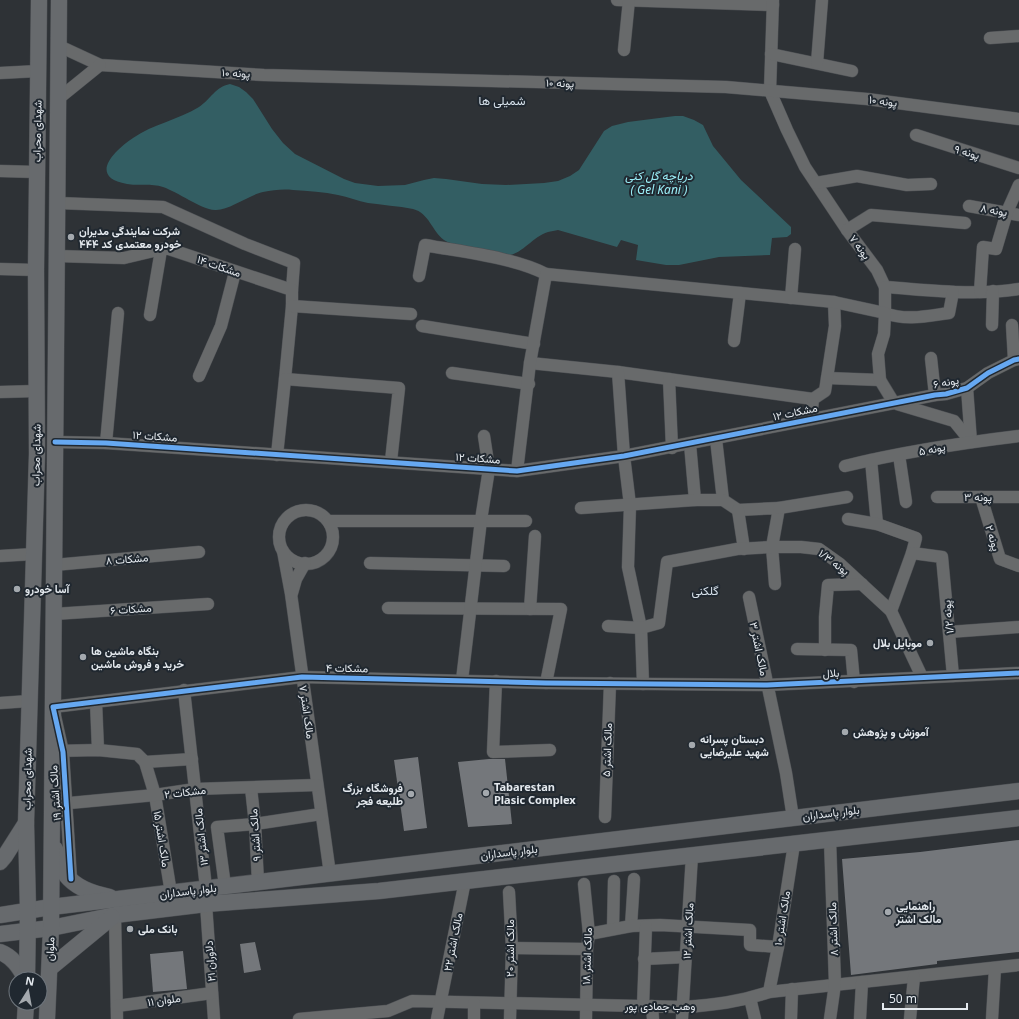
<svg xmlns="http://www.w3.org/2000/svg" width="1019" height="1019" font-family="'Noto Sans',Vazirmatn,sans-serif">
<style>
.water{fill:#335e63}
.building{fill:#74777b}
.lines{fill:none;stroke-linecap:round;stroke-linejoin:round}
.minor-casing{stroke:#4c4f53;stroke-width:13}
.major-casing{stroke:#4c4f53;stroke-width:17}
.minor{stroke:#686a6b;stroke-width:12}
.major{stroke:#676a6d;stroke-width:16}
.cycleway-casing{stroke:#202830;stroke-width:8}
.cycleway{stroke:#66a8f1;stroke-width:5}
.poi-dot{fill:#a4a9ae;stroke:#202830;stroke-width:1.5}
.labels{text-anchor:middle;stroke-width:4;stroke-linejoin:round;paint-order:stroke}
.street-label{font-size:11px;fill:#e4e9ee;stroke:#202830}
.poi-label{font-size:11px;font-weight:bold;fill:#e4e9ee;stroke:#202830;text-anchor:start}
.neighbourhood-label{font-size:12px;fill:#d6e1eb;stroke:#202830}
.water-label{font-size:12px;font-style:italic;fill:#9beff8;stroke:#202830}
</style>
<rect width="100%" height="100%" fill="#2e3236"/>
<path class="water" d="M230 84 239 87 246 92 253 99 272 129 283 143 295 154 344 179 355 183 378 186 405 185 424 180 434 178 446 179 482 184 506 185 544 183 558 181 570 176 579 170 604 131 612 126 628 122 675 116H683L694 120 703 125 713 146 741 180 791 227V234L787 237 772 238 770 255 719 257 679 265H666L636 260 638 245 621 240 617 247 558 230C555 231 551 231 548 232 532 237 523 254 506 256 493 253 453 247 444 240 432 231 429 213 413 209 398 206 382 205 368 203 358 201 348 197 338 195 324 192 308 191 293 190 283 189 273 190 263 192 249 195 228 211 215 210 200 209 178 192 163 187 151 183 139 186 127 184 87 177 115 150 133 138 153 124 178 120 199 107 211 99 215 87 230 84Z"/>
<g class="building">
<polygon points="418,757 427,828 404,831 394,760"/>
<polygon points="489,759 505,759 512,824 468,827 458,762"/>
<polygon points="1019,840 1019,952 937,961 937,964 851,975 842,859 920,852"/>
<polygon points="255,942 261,970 244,973 240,944"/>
<polygon points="183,951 187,989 153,992 150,954"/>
</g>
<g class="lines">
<g class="minor-casing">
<g id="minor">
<polyline points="617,0 773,5"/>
<path d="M773 0 770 91 787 130 805 167 847 230 877 270 885 287C930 290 975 296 1019 289"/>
<polyline points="990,38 1019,36"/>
<polyline points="59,46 100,65 264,75 726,87 867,99 1019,119"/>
<polyline points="624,50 629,0"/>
<polyline points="771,54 852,71"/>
<polyline points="817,63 822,0"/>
<polyline points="0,73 38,71"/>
<polyline points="58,99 100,65"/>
<polyline points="916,135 1019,168"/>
<polyline points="0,171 37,172"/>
<polyline points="816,183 857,176 907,185 931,184"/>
<polyline points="58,203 163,207 245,244 294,263 292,290"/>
<polyline points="969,206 1019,215"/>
<polyline points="847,230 871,215 965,223"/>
<polyline points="57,256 124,258 166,248 292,290 292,306 285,379"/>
<polyline points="0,269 36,270"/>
<path d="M419 276 425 245C462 252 513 257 546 274"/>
<path d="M885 287V313C906 321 927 316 949 313L953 292"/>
<polyline points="980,292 983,247 996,249 1007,212 1019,185"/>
<polyline points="791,298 795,249"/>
<polyline points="292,306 411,314"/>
<polyline points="150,315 161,250"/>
<polyline points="992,325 993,291"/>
<polyline points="1012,325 1014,360"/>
<polyline points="422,326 534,344"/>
<polyline points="734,341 740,293"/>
<polyline points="931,358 935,395"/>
<polyline points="530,363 618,372 813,399 811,419"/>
<polyline points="618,372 624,456 630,505 628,567 641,628 643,684"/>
<polyline points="452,373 529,384"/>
<polyline points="199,376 221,326 235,272"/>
<polyline points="827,378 880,380"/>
<polyline points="669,379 672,448"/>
<polyline points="967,388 971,442"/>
<polyline points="0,392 37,391"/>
<polyline points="813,399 825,391 835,326 834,302"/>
<polyline points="897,404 954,421 971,442"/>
<polyline points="716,439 723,500"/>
<polyline points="55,442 106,443 517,471 624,456 935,395 946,394 967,388 988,373 1014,360 1019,359"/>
<polyline points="106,443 118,313"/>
<polyline points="690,444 695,500"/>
<polyline points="277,455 285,379 399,388 391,461"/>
<polyline points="899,455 906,502"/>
<polyline points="871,460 877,524"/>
<path d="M845 466C902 452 961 443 1019 436"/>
<polyline points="517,471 530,363 546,274 834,302 885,313 884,334 878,354 880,380 894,403"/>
<polyline points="937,497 1019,497"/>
<polyline points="981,497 1000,559 1019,566"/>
<polyline points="581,508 695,500 723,500 738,510 779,508 772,547 775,584"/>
<polyline points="779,508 847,497"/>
<polyline points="738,510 744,549"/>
<circle cx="306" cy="537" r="27"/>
<polyline points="848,519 877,524 916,538 912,553"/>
<polyline points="328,521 526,521"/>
<polyline points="283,551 291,594 330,874"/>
<polyline points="0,556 34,554"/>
<polyline points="370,563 504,566"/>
<polyline points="54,565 199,552"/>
<polyline points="292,593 296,579 305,563"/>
<polyline points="749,597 786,773 793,818"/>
<polyline points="388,608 561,609 546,683"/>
<polyline points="530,609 535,536"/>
<polyline points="891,611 912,553 942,557 953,676"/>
<polyline points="54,614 208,604"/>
<polyline points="608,626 641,628 659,623 667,562 737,549 772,547 801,547 819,549 840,564 891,611 922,677"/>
<polyline points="949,632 1019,627"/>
<polyline points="797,649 851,650 854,682"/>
<polyline points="825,650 825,617 828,585 862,584"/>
<polyline points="462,680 481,520 489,469 484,436"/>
<polyline points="496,681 493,752 550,750"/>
<polyline points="184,690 206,888"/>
<polyline points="96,702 98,750"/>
<polyline points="0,703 29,701"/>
<polyline points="55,751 98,750 137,754 145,762 192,759"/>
<polyline points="145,762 155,795 171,893"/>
<polyline points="251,788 255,824 258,882"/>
<polyline points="59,804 155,795 195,789 317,785"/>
<polyline points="605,817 610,683"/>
<polyline points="71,879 63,752 53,707 302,677 546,683 767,685 1019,673"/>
<polyline points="584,884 589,934 587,949 586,1019"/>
<polyline points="225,886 217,827 255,824 321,814"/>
<polyline points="509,892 512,948 510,1019"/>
<polyline points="206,904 214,1019"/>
<polyline points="115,915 117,1019"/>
<polyline points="631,926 634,879"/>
<polyline points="613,929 614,881"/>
<polyline points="589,934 631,926 660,925 750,930 750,945 778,947"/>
<polyline points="512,948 587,949"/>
<polyline points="644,959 686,957"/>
<polyline points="769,992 778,947 794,844"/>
<polyline points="750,998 755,1019"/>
<polyline points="117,1006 212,993"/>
<polyline points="643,1006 646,926"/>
<polyline points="652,1006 653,1019"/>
<path d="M299 1019 388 1011 412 1001 684 1007C714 1005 739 1002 769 992L1019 965"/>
<polyline points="437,1019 465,881"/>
<polyline points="474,1019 474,1003"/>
<polyline points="682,1019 692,855"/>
<polyline points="791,1019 792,989"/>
<polyline points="830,1019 835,984 830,840"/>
<polyline points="860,1019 862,982"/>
<polyline points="910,1019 914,977"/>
<polyline points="992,1019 995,968"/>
</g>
</g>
<g class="major-casing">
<g id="major">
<path d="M55 849C58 857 61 867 66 875 76 888 94 894 110 897"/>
<polyline points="0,862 5,856 26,823"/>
<polyline points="0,915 51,907 1019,791"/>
<polyline points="0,934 51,928 115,915 206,904 379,891 1019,818"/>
<path d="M0 952C13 957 19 967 26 979"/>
<polyline points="50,968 112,917"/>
<polyline points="27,979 28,910 26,823 37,454 36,270 39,0"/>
<polyline points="25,1019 26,1003"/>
<polyline points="47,1019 51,928 59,0"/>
</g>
</g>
<use href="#minor" class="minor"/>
<use href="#major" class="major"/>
<g class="cycleway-casing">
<g id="cycleway">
<polyline points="55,442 106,443 517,471 624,456 935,395 946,394 967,388 988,373 1014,360 1019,359"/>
<polyline points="71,879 63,752 53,707 302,677 546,683 767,685 1019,673"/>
</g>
</g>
<use href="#cycleway" class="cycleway"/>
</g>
<g class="poi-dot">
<circle cx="71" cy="237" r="4"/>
<circle cx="17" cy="589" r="4"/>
<circle cx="930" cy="643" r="4"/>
<circle cx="83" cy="657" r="4"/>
<circle cx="845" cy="732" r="4"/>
<circle cx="692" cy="745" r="4"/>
<circle cx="486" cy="793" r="4"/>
<circle cx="411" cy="794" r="4"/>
<circle cx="888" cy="912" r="4"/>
<circle cx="130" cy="929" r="4"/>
</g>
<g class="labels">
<g class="street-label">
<text transform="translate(236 73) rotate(3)" y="4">پونه ۱۰</text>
<text transform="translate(560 83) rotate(2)" y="4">پونه ۱۰</text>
<text transform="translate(883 101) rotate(7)" y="4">پونه ۱۰</text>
<text transform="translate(37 131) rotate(-89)" y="4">شهدای محراب</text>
<text transform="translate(967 152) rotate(16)" y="4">پونه ۹</text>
<text transform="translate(994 210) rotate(9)" y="4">پونه ۸</text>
<text transform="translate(860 247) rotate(53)" y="4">پونه ۷</text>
<text transform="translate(219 266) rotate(19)" y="4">مشکات ۱۴</text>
<text transform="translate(946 382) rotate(-11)" y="4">پونه ۶</text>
<text transform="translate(795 412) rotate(-12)" y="4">مشکات ۱۲</text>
<text transform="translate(155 436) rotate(4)" y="4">مشکات ۱۲</text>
<text transform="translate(932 449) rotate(-11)" y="4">پونه ۵</text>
<text transform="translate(36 455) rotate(-89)" y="4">شهدای محراب</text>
<text transform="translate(478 458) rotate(4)" y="4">مشکات ۱۲</text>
<text x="978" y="501">پونه ۳</text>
<text transform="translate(993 538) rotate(73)" y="4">پونه ۲</text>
<text transform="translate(127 559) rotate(-5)" y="4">مشکات ۸</text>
<text transform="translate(834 562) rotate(36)" y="4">پونه ۱/۳</text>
<text transform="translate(131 609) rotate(-4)" y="4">مشکات ۶</text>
<text transform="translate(948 617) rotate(-96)" y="4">پونه ۱/۲</text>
<text transform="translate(759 649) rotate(78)" y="4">مالک اشتر ۳</text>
<text transform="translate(347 668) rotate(1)" y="4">مشکات ۴</text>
<text transform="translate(831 673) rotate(-2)" y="4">بلال</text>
<text transform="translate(307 712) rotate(82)" y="4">مالک اشتر ۷</text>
<text transform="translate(607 750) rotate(-88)" y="4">مالک اشتر ۵</text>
<text transform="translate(27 779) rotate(-89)" y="4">شهدای محراب</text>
<text transform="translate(185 792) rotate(-7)" y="4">مشکات ۲</text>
<text transform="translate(55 793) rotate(-94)" y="4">مالک اشتر ۱۹</text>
<text transform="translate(831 813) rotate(-7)" y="4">بلوار پاسداران</text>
<text transform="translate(255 835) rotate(-94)" y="4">مالک اشتر ۹</text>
<text transform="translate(201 837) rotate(-96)" y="4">مالک اشتر ۱۳</text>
<text transform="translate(162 839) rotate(81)" y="4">مالک اشتر ۱۵</text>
<text transform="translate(509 852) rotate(-7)" y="4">بلوار پاسداران</text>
<text transform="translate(188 891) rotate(-7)" y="4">بلوار پاسداران</text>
<text transform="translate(782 918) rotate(-81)" y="4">مالک اشتر ۱۰</text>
<text transform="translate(833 929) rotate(-92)" y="4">مالک اشتر ۸</text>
<text transform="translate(688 931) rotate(-87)" y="4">مالک اشتر ۱۲</text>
<text transform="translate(453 942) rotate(-79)" y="4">مالک اشتر ۲۲</text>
<text transform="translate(510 948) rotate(-90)" y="4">مالک اشتر ۲۰</text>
<text transform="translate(50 949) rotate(-88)" y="4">ملوان</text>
<text transform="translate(587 956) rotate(-88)" y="4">مالک اشتر ۱۸</text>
<text transform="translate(210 961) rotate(-94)" y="4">دلاوران ۲۱</text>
<text transform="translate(164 1000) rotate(-8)" y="4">ملوان ۱۱</text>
<text x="660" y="1010">وهب جمادی پور</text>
</g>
<g class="poi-label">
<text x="79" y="235">شرکت نمایندگی مدیران<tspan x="79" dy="13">خودرو معتمدی کد ۴۴۴</tspan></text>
<text x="25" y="593">آسا خودرو</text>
<text x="922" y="647" text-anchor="end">موبایل بلال</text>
<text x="91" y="655">بنگاه ماشین ها<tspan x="91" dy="13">خرید و فروش ماشین</tspan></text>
<text x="853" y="736">آموزش و پژوهش</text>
<text x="700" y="743">دبستان پسرانه<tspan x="700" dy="13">شهید علیرضایی</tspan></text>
<text x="494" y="791">Tabarestan<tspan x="494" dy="13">Plasic Complex</tspan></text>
<text x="403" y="792" text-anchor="end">فروشگاه بزرگ<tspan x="403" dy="13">طلیعه فجر</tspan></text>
<text x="896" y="910">راهنمایی<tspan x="896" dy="13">مالک اشتر</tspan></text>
<text x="138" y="933">بانک ملی</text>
</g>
<g class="neighbourhood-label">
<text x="502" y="105">شمیلی ها</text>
<text x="705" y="595">گلکنی</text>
</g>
<g class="water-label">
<text x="659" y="180">دریاچه گل کنی<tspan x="659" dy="14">( Gel Kani )</tspan></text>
</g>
</g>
<g transform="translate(28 991) rotate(11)"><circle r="19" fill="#202830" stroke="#6e757c"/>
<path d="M0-3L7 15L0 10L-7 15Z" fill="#a4a9ae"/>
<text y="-6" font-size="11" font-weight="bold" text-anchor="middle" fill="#e4e9ee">N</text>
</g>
<path d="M883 1003v6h84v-6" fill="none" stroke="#e4e9ee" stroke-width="2"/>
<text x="889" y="1003" font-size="12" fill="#e4e9ee" stroke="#202830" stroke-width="3" paint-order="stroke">50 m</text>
</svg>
